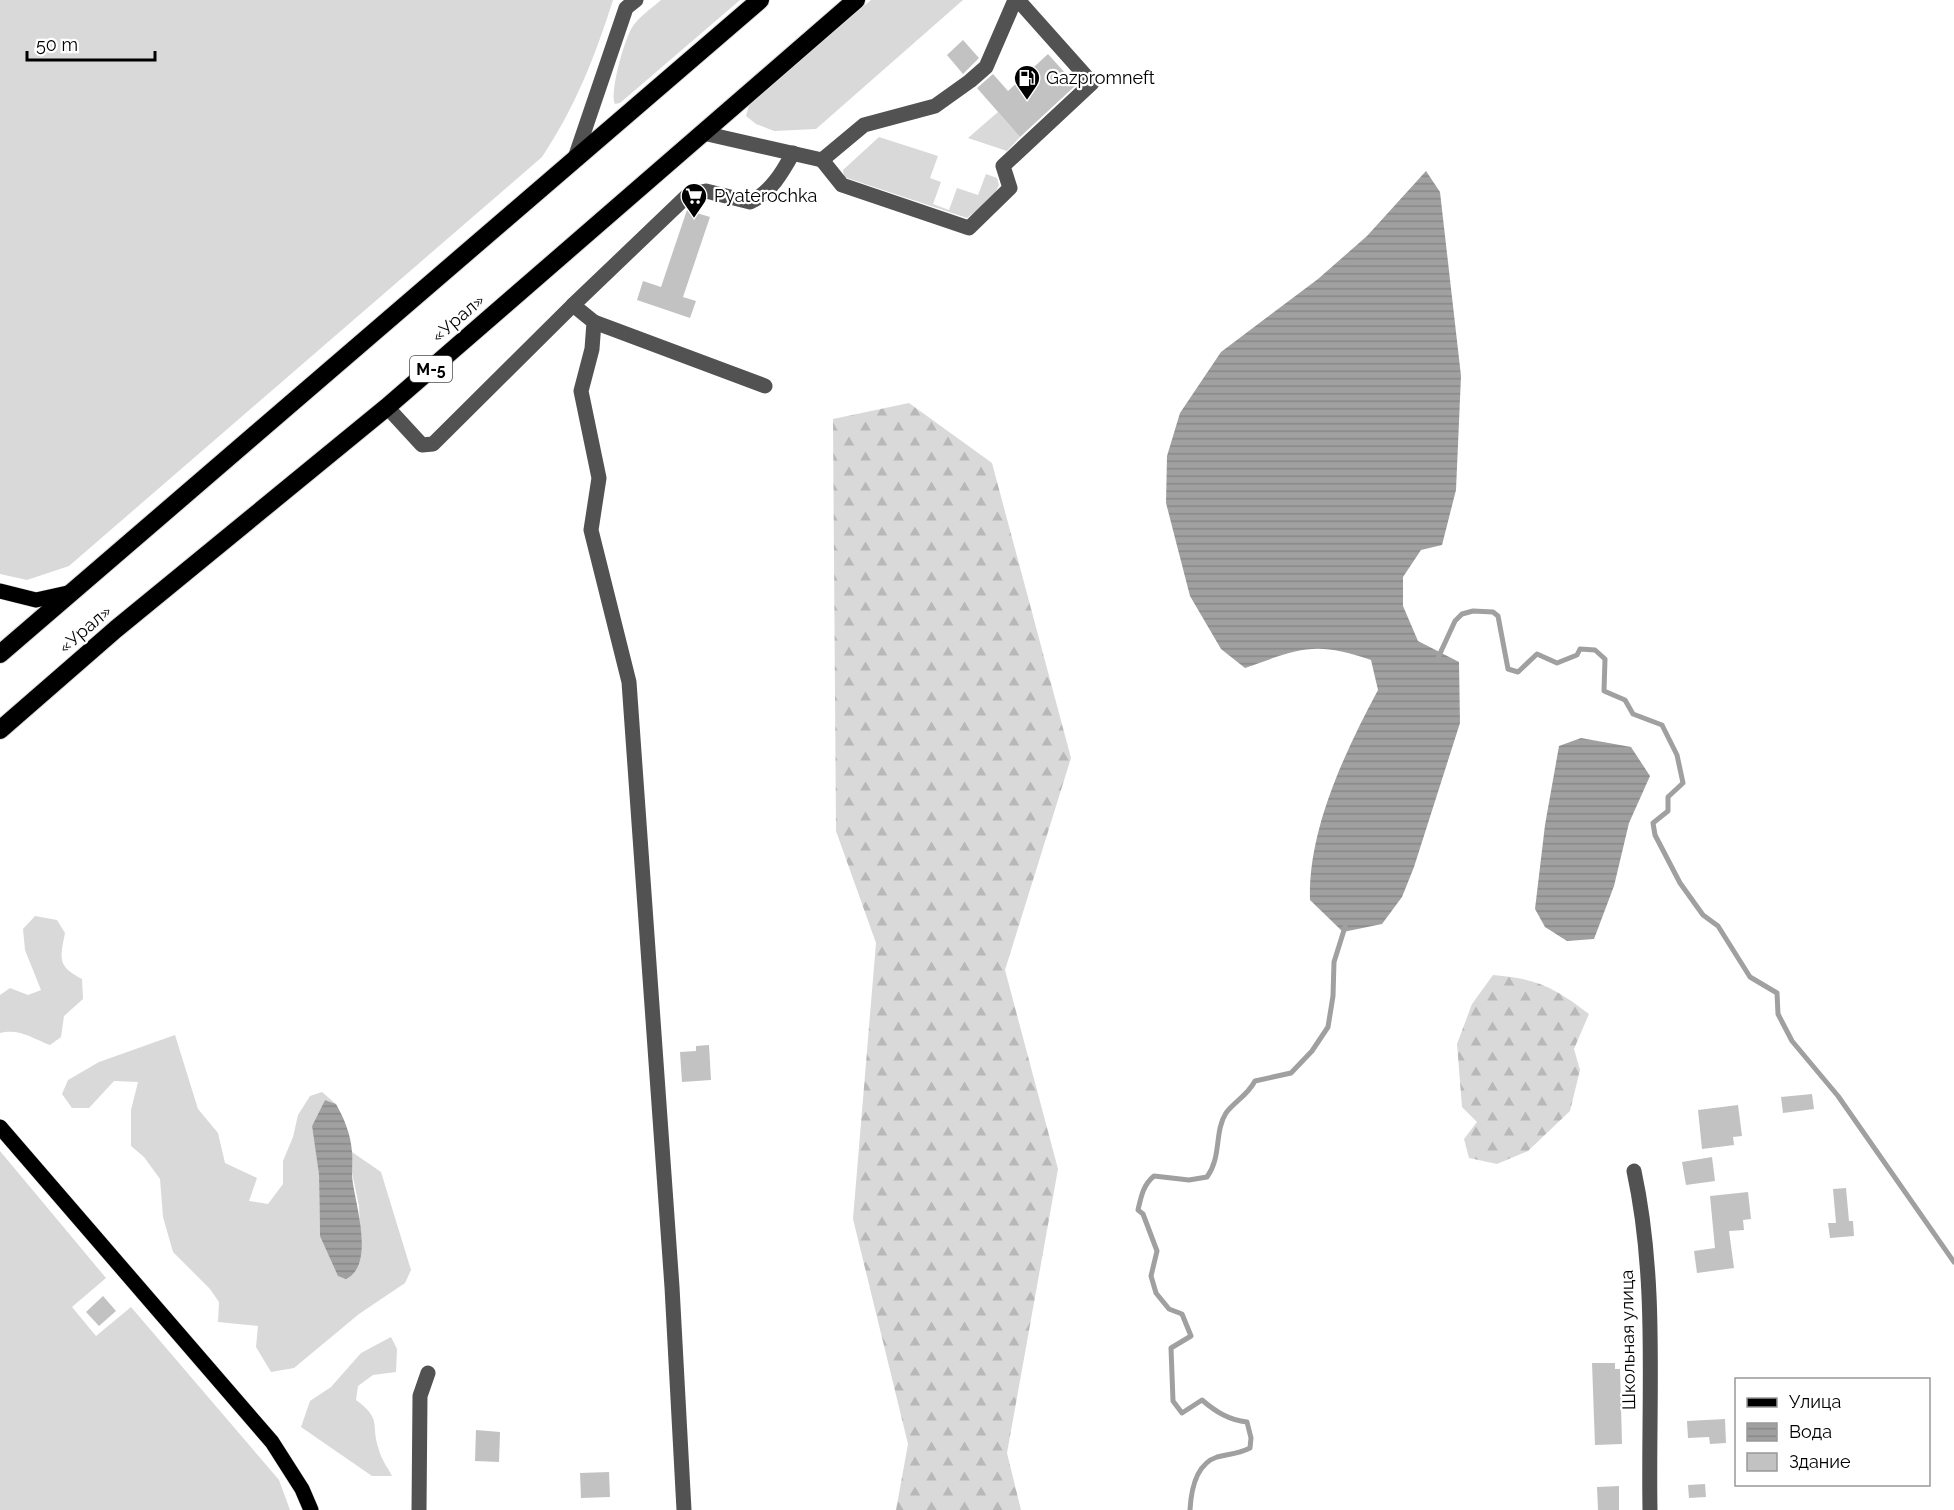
<svg xmlns="http://www.w3.org/2000/svg" width="1954" height="1510" font-family="Raleway,sans-serif">
<style>
.grass{fill:#d9d9d9}
.forest{fill:url(#forest-firs)}
.water{fill:url(#water-rules)}
.lines{fill:none;stroke-linecap:round;stroke-linejoin:round}
.stream{stroke:#a0a0a0;stroke-width:5}
.building{fill:#c2c2c2}
.major-casing{stroke:#dbdbdb;stroke-width:16}
.highway-casing{stroke:#dbdbdb;stroke-width:20}
.minor{stroke:#525252;stroke-width:15}
.major{stroke:#000;stroke-width:15}
.highway{stroke:#000;stroke-width:18}
.labels{text-anchor:middle;stroke-width:4.5;stroke-linejoin:round;paint-order:stroke}
.shield{fill:#fff;stroke:#4c4c4c;stroke-width:1.5}
.shield-label{font-size:16px;font-weight:bold;fill:#000}
.poi-label{font-size:18px;fill:#000;stroke:#fff;text-anchor:start}
.street-label{font-size:18px;fill:#000;stroke:#fff}
</style>
<defs>
<pattern id="forest-firs" width="22" height="20" patternUnits="userSpaceOnUse" patternTransform="scale(1.5)"><rect width="22" height="20" fill="#d9d9d9"/><path d="M5 1l3.5 6h-7zM16 11l3.5 6h-7z" fill="#b8b8b8"/></pattern>
<pattern id="water-rules" width="6" height="5" patternUnits="userSpaceOnUse" patternTransform="scale(1.5)"><rect width="6" height="5" fill="#a0a0a0"/><path d="M0 2.5h6" fill="none" stroke="#888"/></pattern>
</defs>
<rect width="100%" height="100%" fill="#fff"/>
<g class="grass">
<path d="M0 0H613C595 57 575 107 542 157L69 566 27 580 0 574Z"/>
<path d="M661 0H740L620 103 615 104C609 93 625 37 633 26 640 16 652 8 661 0Z"/>
<polygon points="871,0 963,0 816,129 774,131 756,124 746,116 749,105"/>
<polygon points="998,112 1020,137 1007,151 968,138"/>
<path d="M879 137 938 156 930 178 941 182 933 204 949 210 957 188 978 195 986 174 997 178 999 185C993 200 980 208 967 218L844 177 843 170Z"/>
<path d="M35 916 57 920 65 933C60 959 57 966 82 979L83 999 64 1016 61 1037 50 1045C32 1038 19 1028 0 1033V995L10 988 28 995 41 990 25 950 23 929Z"/>
<polygon points="175,1035 198,1109 218,1133 225,1163 257,1178 249,1201 268,1204 283,1184 283,1161 293,1137 298,1115 310,1096 322,1092 336,1104 325,1100 312,1126 319,1175 320,1236 361,1251 359,1206 351,1168 352,1152 381,1172 411,1270 405,1283 359,1314 294,1368 271,1372 256,1347 258,1326 218,1322 219,1302 210,1289 173,1252 163,1217 160,1179 144,1157 131,1146 131,1110 138,1082 114,1081 89,1108 72,1108 62,1094 68,1080 99,1062"/>
<polygon points="0,1151 106,1278 72,1307 96,1336 131,1307 279,1480 290,1510 0,1510"/>
<path d="M391 1337 397 1349 396 1372 373 1375 358 1386 356 1400C383 1420 370 1424 379 1450 381 1459 388 1468 392 1476H372L301 1427 310 1401 331 1387 361 1353Z"/>
</g>
<g class="forest">
<polygon points="909,403 992,463 1071,758 1005,970 1058,1169 1007,1453 1021,1510 896,1510 908,1444 853,1219 876,943 836,831 833,419"/>
<path d="M1493 975C1538 979 1554 987 1589 1014L1574 1049 1580 1070 1570 1111 1528 1151 1497 1164 1469 1158 1464 1139 1477 1122 1462 1107 1457 1044 1472 1004Z"/>
</g>
<g class="water">
<path d="M1426 171 1440 192 1461 376 1456 490 1442 545 1421 550 1403 577V606L1418 641 1459 662 1460 723 1414 867 1402 897 1382 924 1343 932 1310 900C1308 829 1345 752 1378 690L1371 660C1314 640 1299 649 1245 668L1221 649 1190 596 1166 503 1167 456 1180 413 1221 352 1318 279 1367 236Z"/>
<polygon points="1581,738 1631,747 1650,776 1629,823 1614,886 1594,939 1567,941 1545,927 1535,909 1545,825 1559,746"/>
<path d="M325 1100 336 1104C344 1118 351 1135 352 1152 353 1163 351 1173 353 1184 357 1209 374 1266 346 1279L338 1276 320 1236 319 1175 312 1126Z"/>
</g>
<g class="lines">
<g class="stream">
<polyline points="1437,660 1455,621 1462,614 1473,611 1493,612 1498,616 1508,669 1518,672 1537,654 1557,663 1577,655 1580,649 1595,650 1605,659 1604,691 1625,700 1633,714 1662,725 1677,755 1683,783 1668,797 1668,811 1653,823 1655,835 1680,883 1703,915 1718,926 1750,977 1777,993 1778,1014 1792,1041 1838,1096 1954,1262"/>
<path d="M1190 1510C1191 1491 1196 1464 1217 1457 1229 1454 1238 1454 1250 1448L1251 1438 1247 1422C1229 1420 1216 1412 1202 1400L1182 1413 1173 1401 1171 1348 1191 1336 1182 1314 1169 1309 1156 1293 1151 1276 1157 1251 1143 1214 1138 1210C1141 1197 1143 1185 1154 1176L1189 1180 1207 1177C1222 1156 1214 1132 1226 1113 1235 1101 1247 1096 1255 1081L1291 1073 1312 1051 1328 1027 1333 996 1334 962 1345 927"/>
</g>
</g>
<g class="building">
<polygon points="963,40 979,58 963,74 947,55"/>
<polygon points="1048,54 1076,85 1020,137 977,88 993,74 1008,91"/>
<polygon points="687,210 710,217 683,297 696,301 690,318 637,300 643,281 661,287"/>
<polygon points="709,1045 711,1080 682,1082 680,1052 696,1051 696,1046"/>
<polygon points="1812,1094 1814,1109 1783,1113 1781,1097"/>
<polygon points="1738,1105 1742,1136 1733,1137 1734,1145 1702,1149 1698,1110"/>
<polygon points="1712,1157 1715,1181 1686,1185 1682,1162"/>
<polygon points="1846,1188 1849,1221 1853,1221 1854,1236 1830,1238 1828,1223 1836,1223 1833,1189"/>
<polygon points="1748,1192 1751,1219 1743,1220 1744,1230 1729,1231 1734,1268 1697,1273 1694,1251 1715,1248 1710,1196"/>
<polygon points="103,1296 116,1311 99,1326 86,1312"/>
<polygon points="1592,1363 1615,1363 1615,1369 1620,1369 1622,1444 1595,1445"/>
<polygon points="1725,1419 1726,1443 1710,1444 1709,1437 1688,1438 1687,1421"/>
<polygon points="476,1430 500,1432 499,1462 475,1461"/>
<polygon points="609,1472 610,1497 581,1498 580,1473"/>
<polygon points="1705,1484 1706,1497 1689,1498 1688,1485"/>
<polygon points="1619,1486 1619,1510 1598,1510 1597,1487"/>
</g>
<g class="lines">
<g class="major-casing">
<g id="major">
<polyline points="0,591 36,600 72,592"/>
<polyline points="0,1127 272,1442 302,1489 311,1510"/>
</g>
</g>
<g class="highway-casing">
<g id="highway">
<polyline points="0,654 760,0"/>
<polyline points="0,730 116,629 387,407 856,0"/>
</g>
</g>
<g class="minor">
<polyline points="703,133 822,160 864,125 935,106 970,81 986,67 1015,0"/>
<polyline points="575,158 626,8 636,0"/>
<polyline points="822,160 842,185 969,228 1010,188 1003,166 1092,83 1018,0"/>
<path d="M573 305 688 195 706 191 750 202C771 192 782 173 793 153"/>
<polyline points="594,322 765,386"/>
<polyline points="387,407 422,445 433,444 573,305 594,322 592,349 581,391 599,478 591,530 629,682 672,1287 684,1510"/>
<path d="M1634 1171C1658 1282 1648 1397 1650 1510"/>
<polyline points="419,1510 420,1396 428,1373"/>
</g>
<use href="#major" class="major"/>
<use href="#highway" class="highway"/>
</g>
<defs>
<g id="fuel-pin" transform="scale(1.35)"><path d="M0 17L-7.5 6A9.5 9.5 0 1 1 7.5 6Z" fill="#000" stroke="#fff"/><path d="M-5.5-6h7V0h2V4h1.3V-2.5L3-4.5l.8-.8L6-3V5H2.5V1h-1V6h-7ZM-4.2-4.7v3.2H.2V-4.7Z" fill="#fff"/></g>
<g id="supermarket-pin" transform="scale(1.35)"><path d="M0 17L-7.5 6A9.5 9.5 0 1 1 7.5 6Z" fill="#000" stroke="#fff"/><path d="M-6-5.5h2.5l.6 2H6L4.5 2H-2.5L-4.4-4H-6ZM-1.5 3.2a1.3 1.3 0 1 0 .1 0ZM3 3.2a1.3 1.3 0 1 0 .1 0Z" fill="#fff"/></g>
</defs>
<g fill-rule="evenodd">
<use href="#fuel-pin" x="1027" y="78"/>
<use href="#supermarket-pin" x="694" y="196"/>
</g>
<g class="labels">
<rect class="shield" x="410" y="356" width="42" height="26" rx="4.5"/>
<g class="shield-label">
<text x="431" y="375">М-5</text>
</g>
<g class="poi-label">
<text x="1046" y="84">Gazpromneft</text>
<text x="714" y="202">Pyaterochka</text>
</g>
<g class="street-label">
<text transform="translate(458 318) rotate(-41)" y="6">«Урал»</text>
<text transform="translate(85 629) rotate(-41)" y="6">«Урал»</text>
<text transform="translate(1628 1340) rotate(-91)" y="6">Школьная улица</text>
</g>
</g>
<rect x="1735" y="1378" width="195" height="108" fill="#ffffff" stroke="#999999" stroke-width="1.5"/>
<rect x="1747" y="1398" width="30" height="9" fill="#000000" stroke="#999999" stroke-width="1.5"/>
<text x="1789" y="1408" font-size="18" fill="#000000">Улица</text>
<rect x="1747" y="1423" width="30" height="18" fill="url(#water-rules)" stroke="#999999" stroke-width="1.5"/>
<text x="1789" y="1438" font-size="18" fill="#000000">Вода</text>
<rect x="1747" y="1453" width="30" height="18" fill="#c2c2c2" stroke="#999999" stroke-width="1.5"/>
<text x="1789" y="1468" font-size="18" fill="#000000">Здание</text>
<path d="M27 51v9h128v-9" fill="none" stroke="#000000" stroke-width="3"/>
<text x="36" y="51" font-size="18" fill="#000000" stroke="#ffffff" stroke-width="4.5" paint-order="stroke">50 m</text>
</svg>
